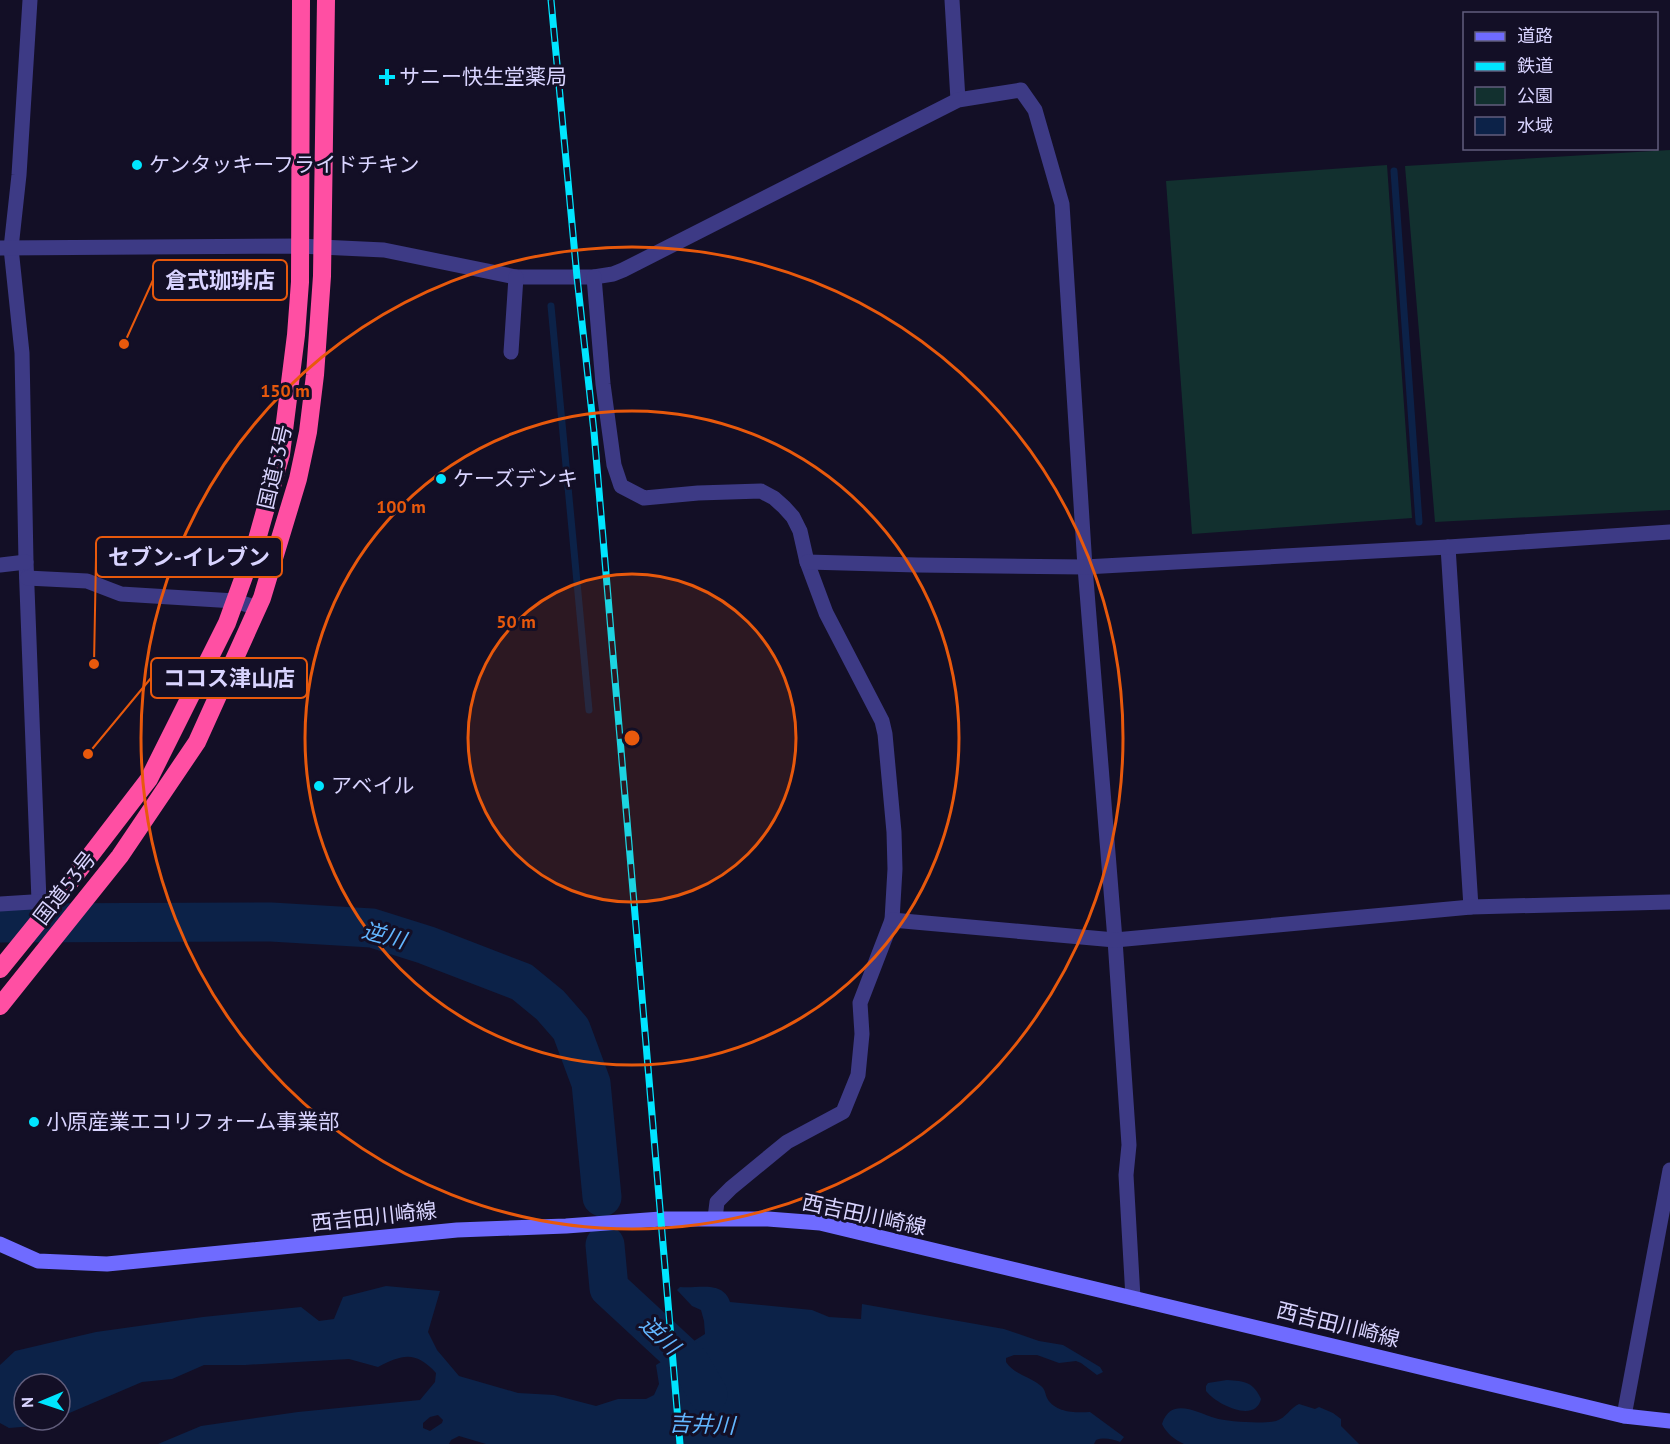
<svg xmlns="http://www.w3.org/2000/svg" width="1670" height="1444" font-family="'PT Sans','Noto Sans JP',sans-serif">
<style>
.green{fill:#12302f}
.water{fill:#0c2248;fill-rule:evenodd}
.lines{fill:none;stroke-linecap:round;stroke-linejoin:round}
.stream{stroke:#0c2248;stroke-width:7}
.river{stroke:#0c2248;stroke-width:39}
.street{stroke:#3d3a85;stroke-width:15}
.secondary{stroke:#6f6bff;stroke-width:15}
.highway{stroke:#ff4fa3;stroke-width:18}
.rail-casing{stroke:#00e5ff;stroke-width:7}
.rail{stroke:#130f26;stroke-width:4.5;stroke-dasharray:14;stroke-linecap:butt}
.ring{fill:none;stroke:#e8590c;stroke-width:3}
.poi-dot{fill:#00e5ff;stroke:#130f26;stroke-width:2}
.labels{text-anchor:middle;stroke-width:6;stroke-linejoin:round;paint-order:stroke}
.poi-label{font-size:21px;fill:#d9d4ff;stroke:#130f26;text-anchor:start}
.street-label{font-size:21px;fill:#d9d4ff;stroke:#130f26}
.water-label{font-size:22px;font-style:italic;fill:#62b6ff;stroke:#130f26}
.centre{fill:#e8590c;stroke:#130f26;stroke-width:3}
.ring-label{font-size:18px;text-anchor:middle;font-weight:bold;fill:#e8590c;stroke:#130f26;stroke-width:6;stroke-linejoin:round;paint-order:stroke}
.leader{fill:none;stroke:#e8590c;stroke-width:2}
.callout-dot{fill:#e8590c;stroke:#130f26;stroke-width:2}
.callout{fill:#130f26;stroke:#e8590c;stroke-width:2}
.callout-label{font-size:22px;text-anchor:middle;font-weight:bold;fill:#d9d4ff}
</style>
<rect width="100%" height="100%" fill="#130f26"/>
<g class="green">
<polygon points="1670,150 1670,510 1435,522 1405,166"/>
<polygon points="1387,165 1412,518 1192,534 1166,181"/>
</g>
<g class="water">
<path d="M386 1286 440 1291 428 1332 437 1350 459 1376 518 1393 554 1395 596 1406 618 1399H646L654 1395 659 1384 656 1365 705 1334 704 1321 701 1310 692 1306 677 1290 680 1287C697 1289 723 1280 730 1302L812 1310 829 1317 861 1319 862 1304 1004 1329 1039 1341 1063 1345 1100 1367 1103 1372 1097 1375 1081 1363 1076 1361 1059 1363 1037 1355H1014L1006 1358V1362C1015 1375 1029 1376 1041 1386 1045 1389 1045 1393 1047 1398 1055 1413 1076 1413 1090 1412L1124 1437 1120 1442C1112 1439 1104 1437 1096 1440L1094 1444H486L459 1436 451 1440 449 1444H158L201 1426 298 1412 420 1400 435 1382 436 1373C415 1350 402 1355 378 1367L349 1359 245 1365H204L172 1379 142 1382 60 1417V1384H24V1420H50L33 1426 9 1428 0 1423V1365L15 1351 96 1332 203 1317 301 1307 319 1321 334 1319 343 1297ZM438 1415 443 1420 442 1423 430 1431 423 1428V1423L430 1417Z"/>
<path d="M1227 1380C1245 1381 1253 1382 1261 1399 1255 1424 1216 1404 1206 1391V1386L1208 1383Z"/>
<path d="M1299 1404 1315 1409 1319 1407 1333 1413 1341 1419V1426L1359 1444H1184C1175 1440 1166 1433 1162 1424 1171 1396 1197 1413 1215 1418 1227 1422 1265 1424 1276 1421 1286 1418 1290 1408 1299 1404Z"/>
</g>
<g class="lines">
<g class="stream">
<polyline points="1394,171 1419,522"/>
<polyline points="551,306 589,710"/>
</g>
<g class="river">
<polyline points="0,923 271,922 372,928 426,945 522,982 550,1005 571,1029 591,1083 602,1197"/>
<polyline points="605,1245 609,1288 690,1363 708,1394"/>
</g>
<g class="street">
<polyline points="30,0 19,175 11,248 22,353 26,562 39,901"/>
<polyline points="952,0 958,100"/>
<polyline points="0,248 299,246 384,250 516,277 594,277 613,274 623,270 958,100 1021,90 1035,110 1062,204 1085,567 1115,940 1129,1145 1126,1175 1133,1298"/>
<polyline points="594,277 603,384 614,465 621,486 644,498 698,493 761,491 774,498 784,507 793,517 800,531 807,562 826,613 882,721 885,734 894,832 895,869 892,920 860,1003 862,1034 858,1075 843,1112 787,1142 731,1188 717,1202 715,1218"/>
<polyline points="511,352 516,277"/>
<polyline points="1448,547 1471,907"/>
<polyline points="807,562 917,565 1085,567 1448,547 1670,532"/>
<polyline points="0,565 26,562"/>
<polyline points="27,578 87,581 121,594 235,601 258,608"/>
<polyline points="0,904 48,901"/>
<polyline points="892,920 1115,940 1471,907 1670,902"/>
<polyline points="1624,1416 1670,1170"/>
</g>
<polyline class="secondary" points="0,1244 38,1261 107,1264 457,1230 566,1226 661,1219 768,1219 820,1223 1624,1416 1670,1421"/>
<g class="highway">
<polyline points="0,969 56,900 149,779 227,623 256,543 281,454 296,335 300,282 301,0"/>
<polyline points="0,1006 120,856 197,742 262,598 298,479 308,432 315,375 322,276 326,0"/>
</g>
<g class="rail-casing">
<polyline id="rail" points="551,0 577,277 594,432 680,1444"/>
</g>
<use href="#rail" class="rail"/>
</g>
<circle cx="632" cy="738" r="164" fill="#e8590c" fill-opacity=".12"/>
<g class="ring">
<circle cx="632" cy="738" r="164"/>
<circle cx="632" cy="738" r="327"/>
<circle cx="632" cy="738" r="491"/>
</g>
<g class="poi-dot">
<path d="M384 68h6v6h6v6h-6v6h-6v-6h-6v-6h6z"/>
<circle cx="137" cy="165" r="6"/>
<circle cx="441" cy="479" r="6"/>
<circle cx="319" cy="786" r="6"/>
<circle cx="34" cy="1122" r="6"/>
</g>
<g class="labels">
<g class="poi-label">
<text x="399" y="84">サニー快生堂薬局</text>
<text x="149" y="172">ケンタッキーフライドチキン</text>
<text x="453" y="486">ケーズデンキ</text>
<text x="331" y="793">アベイル</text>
<text x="46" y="1129">小原産業エコリフォーム事業部</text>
</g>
<g class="street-label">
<text transform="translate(275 467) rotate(-77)" y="7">国道53号</text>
<text transform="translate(65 888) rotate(-52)" y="7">国道53号</text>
<text transform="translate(864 1215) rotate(12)" y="7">西吉田川崎線</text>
<text transform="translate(374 1217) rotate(-6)" y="7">西吉田川崎線</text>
<text transform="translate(1338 1325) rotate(14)" y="7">西吉田川崎線</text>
</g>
<g class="water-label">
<text transform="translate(384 935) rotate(15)" y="8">逆川</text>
<text transform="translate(660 1335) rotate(43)" y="8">逆川</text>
<text transform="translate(702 1424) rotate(2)" y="8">吉井川</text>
</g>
</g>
<circle cx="632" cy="738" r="9" class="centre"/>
<g class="ring-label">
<text x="285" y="397">150 m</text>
<text x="401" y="513">100 m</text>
<text x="516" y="628">50 m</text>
</g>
<path class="leader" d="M124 344L153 280M94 664L96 557M88 754L151 678"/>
<g class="callout-dot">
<circle cx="124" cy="344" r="6"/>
<circle cx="94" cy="664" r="6"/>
<circle cx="88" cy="754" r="6"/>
</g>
<g class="callout">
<rect x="153" y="260" width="134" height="40" rx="6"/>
<rect x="96" y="537" width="186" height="40" rx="6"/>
<rect x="151" y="658" width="156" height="40" rx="6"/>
</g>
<g class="callout-label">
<text x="220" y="288">倉式珈琲店</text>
<text x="189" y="565">セブン-イレブン</text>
<text x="229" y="686">ココス津山店</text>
</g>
<rect x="1463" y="12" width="195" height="138" fill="#130f26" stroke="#625e7d" stroke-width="1.5"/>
<rect x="1475" y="32" width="30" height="9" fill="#6f6bff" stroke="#625e7d" stroke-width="1.5"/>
<text x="1517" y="42" font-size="18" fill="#d9d4ff">道路</text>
<rect x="1475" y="62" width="30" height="9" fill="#00e5ff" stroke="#625e7d" stroke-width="1.5"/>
<text x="1517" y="72" font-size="18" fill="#d9d4ff">鉄道</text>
<rect x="1475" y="87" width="30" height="18" fill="#12302f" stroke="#625e7d" stroke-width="1.5"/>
<text x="1517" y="102" font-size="18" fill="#d9d4ff">公園</text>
<rect x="1475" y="117" width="30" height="18" fill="#0c2248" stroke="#625e7d" stroke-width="1.5"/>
<text x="1517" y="132" font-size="18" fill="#d9d4ff">水域</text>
<g transform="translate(42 1402) rotate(268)"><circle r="28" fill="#130f26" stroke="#625e7d" stroke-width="1.5"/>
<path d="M0-4.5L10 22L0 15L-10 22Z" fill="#00e5ff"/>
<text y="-9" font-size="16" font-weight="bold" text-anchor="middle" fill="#d9d4ff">N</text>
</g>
</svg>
